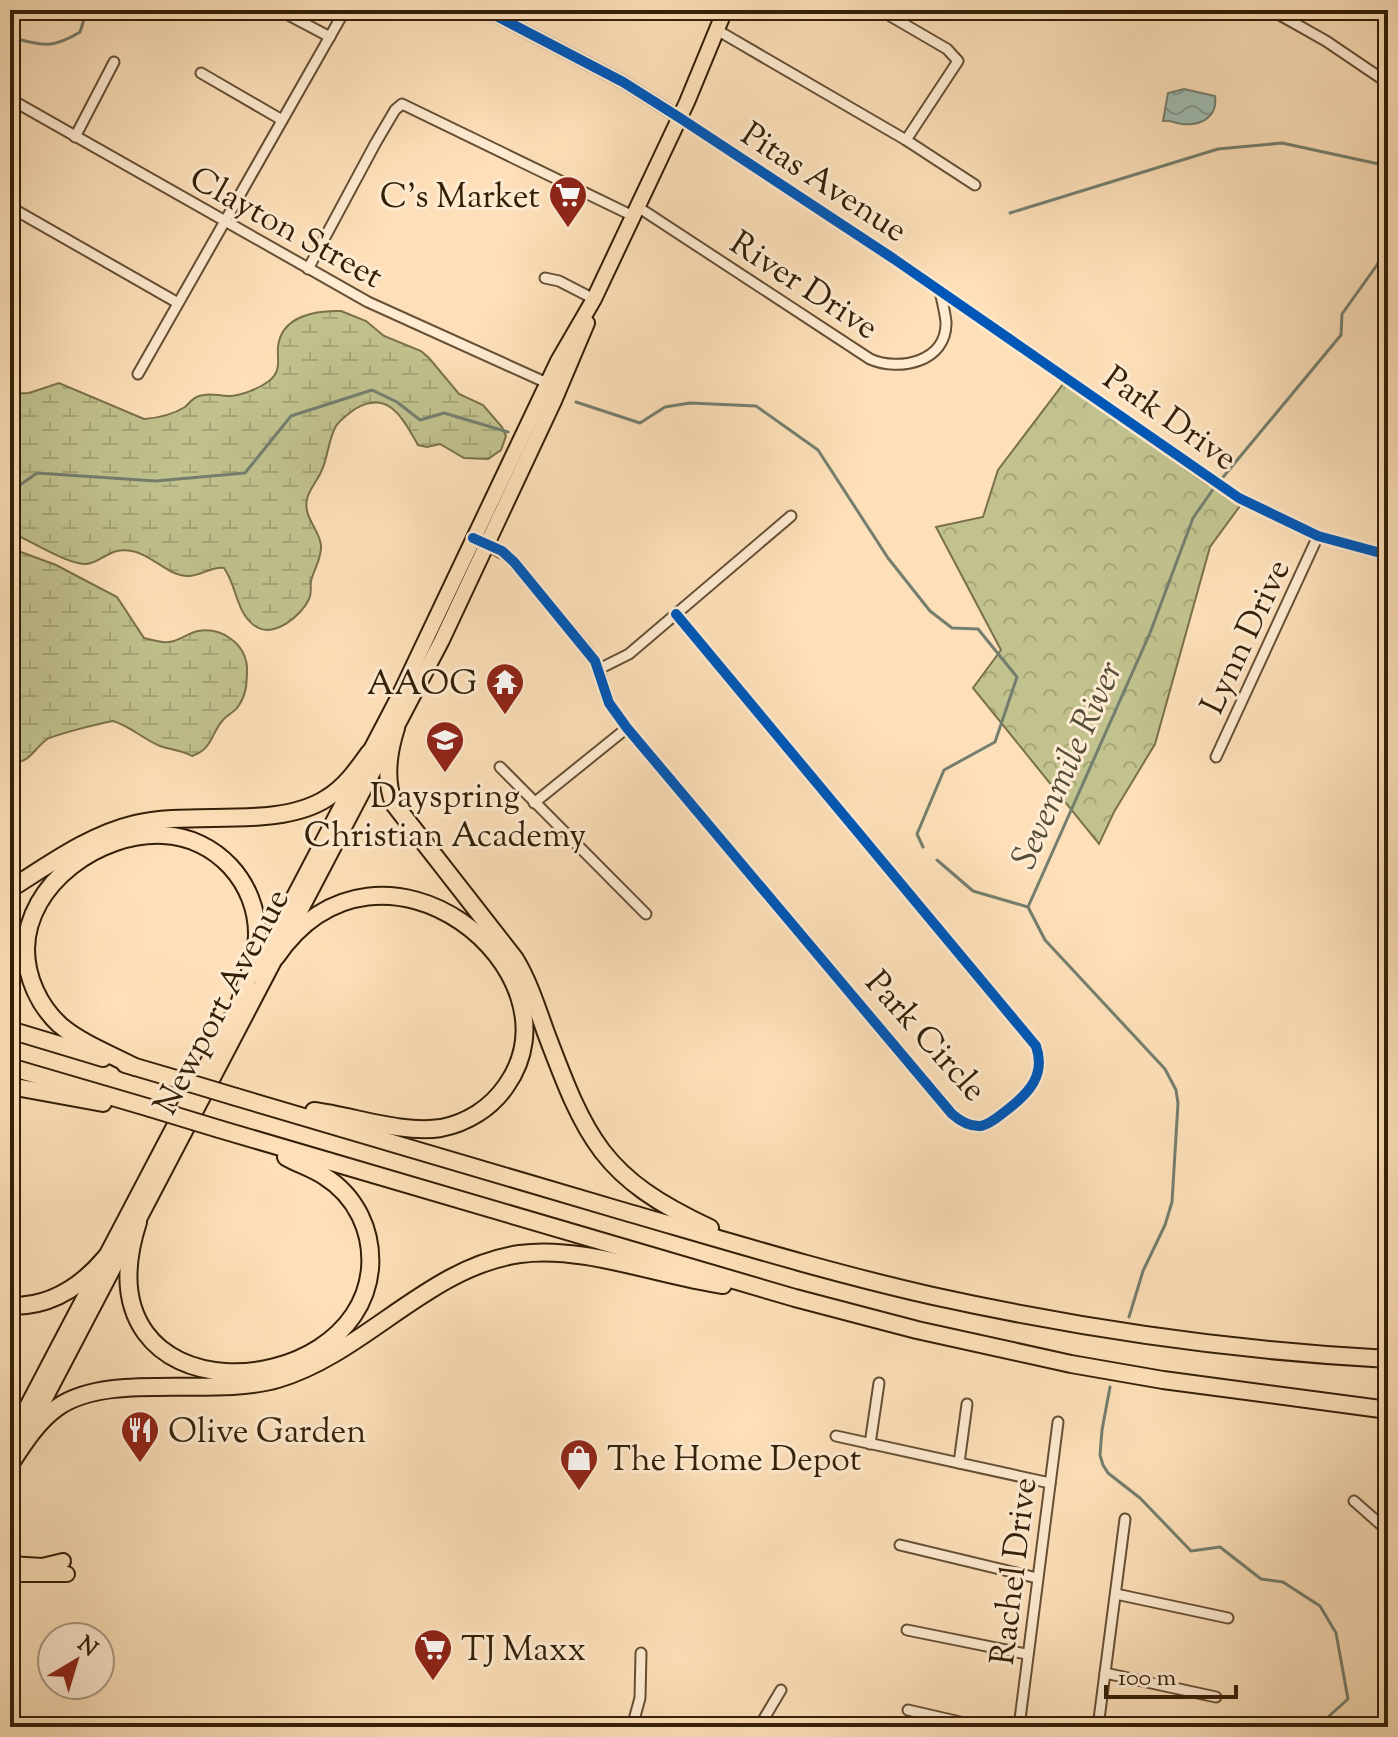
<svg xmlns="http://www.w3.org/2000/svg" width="1398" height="1737" font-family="'Sorts Mill Goudy',serif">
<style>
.wetland{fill:url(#wetland-marsh);stroke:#7a704a;stroke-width:2}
.park{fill:url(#park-crowns);stroke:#7a704a;stroke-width:2}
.water{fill:url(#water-waves);stroke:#747e6e;stroke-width:2}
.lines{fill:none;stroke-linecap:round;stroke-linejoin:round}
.stream{stroke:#747e6e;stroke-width:3}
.minor-casing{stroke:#664f34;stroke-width:13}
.tertiary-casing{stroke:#664f34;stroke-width:15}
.primary-casing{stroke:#341f07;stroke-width:18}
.motorway-casing{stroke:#341f07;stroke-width:20}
.minor{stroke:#feebd2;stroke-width:9}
.tertiary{stroke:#feebd2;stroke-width:11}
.primary{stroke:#fde0b9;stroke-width:14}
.motorway{stroke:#fde0b9;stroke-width:16}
.motorway-bridge-casing{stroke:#341f07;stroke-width:20;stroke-linecap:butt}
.motorway-bridge{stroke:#fde0b9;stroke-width:16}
.cycleway-casing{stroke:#feebd2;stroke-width:15}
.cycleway{stroke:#0057b8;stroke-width:10}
.labels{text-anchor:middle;stroke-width:6;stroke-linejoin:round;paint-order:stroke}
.street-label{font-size:34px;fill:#341f07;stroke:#feebd2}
.poi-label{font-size:34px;fill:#341f07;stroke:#feebd2;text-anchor:start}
.water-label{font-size:36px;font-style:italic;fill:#544e3a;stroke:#feebd2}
</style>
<defs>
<pattern id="wetland-marsh" width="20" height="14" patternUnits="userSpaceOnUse" patternTransform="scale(2)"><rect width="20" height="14" fill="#c1c28e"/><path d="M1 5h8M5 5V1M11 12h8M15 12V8" fill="none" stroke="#a6a679"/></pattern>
<pattern id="park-crowns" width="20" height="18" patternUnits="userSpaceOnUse" patternTransform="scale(2)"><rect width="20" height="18" fill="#c1c28e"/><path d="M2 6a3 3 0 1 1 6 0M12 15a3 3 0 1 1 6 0" fill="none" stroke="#a6a679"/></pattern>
<pattern id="water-waves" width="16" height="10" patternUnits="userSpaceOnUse" patternTransform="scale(2)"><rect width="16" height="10" fill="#9fbdb2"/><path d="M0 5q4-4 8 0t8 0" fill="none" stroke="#82998f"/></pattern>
</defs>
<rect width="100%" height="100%" fill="#fde0b9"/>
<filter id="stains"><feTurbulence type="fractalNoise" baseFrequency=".0025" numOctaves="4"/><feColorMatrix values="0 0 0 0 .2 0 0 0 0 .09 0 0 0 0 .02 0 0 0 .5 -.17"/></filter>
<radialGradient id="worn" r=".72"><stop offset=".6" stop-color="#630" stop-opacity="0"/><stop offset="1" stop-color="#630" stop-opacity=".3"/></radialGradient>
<g class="wetland">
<path d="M341 311 366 321 384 336 421 351 429 358 459 394 483 405 502 427 506 436 501 450 488 459 464 458 440 444 427 447 418 445C403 419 389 389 355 409 348 414 341 419 336 426 328 440 328 458 321 472 317 481 309 490 307 499 303 517 319 529 321 545 322 558 314 569 311 581 310 587 312 593 309 599 302 615 274 639 255 626 236 613 237 586 224 568 211 566 202 576 188 576 168 576 151 554 132 551 109 546 101 564 85 564 64 563 30 540 10 532V394L29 393 59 383 144 419C158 418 172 415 185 407 190 403 192 398 199 396 209 392 219 396 229 396 241 396 260 388 269 381 282 371 277 360 278 347 281 316 316 310 341 311Z"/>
<path d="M10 548 56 565 117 597 144 638C152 640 161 643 169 642 179 641 188 633 198 631 221 627 245 643 247 667 247 682 247 695 237 708 233 713 227 715 223 720 211 733 213 749 192 756 182 750 171 750 160 746 143 739 130 726 113 721 102 723 52 735 46 740 33 750 29 764 10 763Z"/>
</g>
<polygon class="park" points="1064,383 1208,485 1236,493 1245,499 1210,547 1155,744 1114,812 1099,844 973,688 1001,650 936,527 983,517 998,470"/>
<path class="water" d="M1184 89 1215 96C1218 117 1201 126 1182 124 1174 123 1171 120 1163 121L1168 93Z"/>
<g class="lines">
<g class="stream">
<path d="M10 37C41 45 51 50 80 32L87 10"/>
<polyline points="1010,213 1218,149 1282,143 1388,166"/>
<polyline points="576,402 640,423 665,407 690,403 756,406 818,450 888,558 930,611 952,628 978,629 1017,677 995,742 944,770 917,834 923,847"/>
<polyline points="10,492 37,473 156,481 245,473 291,416 372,390 397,402 420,420 444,413 508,432"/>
<polyline points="937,860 973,891 1028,907"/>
<polyline points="1129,1317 1143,1271 1165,1225 1172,1202 1178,1103 1176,1090 1165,1069 1045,940 1028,907 1150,633 1193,518 1214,488 1341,335 1342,314 1377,265 1388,243"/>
<polyline points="1110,1387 1102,1430 1100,1455 1103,1465 1108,1473 1140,1498 1191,1551 1220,1547 1261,1579 1283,1582 1320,1606 1336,1633 1348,1699 1317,1727"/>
</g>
<g class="minor-casing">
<g id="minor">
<polyline points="279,10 330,37"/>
<polyline points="880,10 947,49 958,61 906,140"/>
<polyline points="1271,10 1326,41 1388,83"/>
<polyline points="717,30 906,140 975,185"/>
<polyline points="201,73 282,120"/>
<polyline points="10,99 368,302 547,383"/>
<polyline points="680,118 894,259 1239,498 1318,536 1388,555"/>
<polyline points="75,137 114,62"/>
<polyline points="10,207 178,303"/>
<path d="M638 207 870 359C899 372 947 362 946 322 945 312 942 301 940 291"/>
<polyline points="308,269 375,144 395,110 402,104 633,216"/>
<polyline points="545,278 559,281 594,299"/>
<polyline points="138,374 345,10"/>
<path d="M483 543 509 557 589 652 599 669 609 703 627 728 952 1114C960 1121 969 1127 981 1126 991 1124 999 1116 1007 1110 1029 1093 1046 1075 1036 1046L676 614"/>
<polyline points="599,669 629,654 791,516"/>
<polyline points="1216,757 1318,536"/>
<polyline points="500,767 646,914"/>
<polyline points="534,803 627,728"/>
<polyline points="836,1436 1050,1483"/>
<polyline points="870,1444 879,1383"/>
<polyline points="959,1463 967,1404"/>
<polyline points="1354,1501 1388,1531"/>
<polyline points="900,1545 1037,1578"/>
<polyline points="1116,1594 1228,1618"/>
<polyline points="907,1630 1026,1654"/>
<polyline points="1105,1673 1216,1697"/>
<polyline points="908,1710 982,1727"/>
<polyline points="632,1727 640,1698 641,1653"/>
<polyline points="759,1727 781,1690"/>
<polyline points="1019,1727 1058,1422"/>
<polyline points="1098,1727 1125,1519"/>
</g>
</g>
<g class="tertiary-casing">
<polyline id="tertiary" points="485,10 623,82 680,118"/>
</g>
<g class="primary-casing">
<g id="primary">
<polyline points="253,975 398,698 558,361 594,299 687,102 725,10"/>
<polyline points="27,1433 442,640 554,401 587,323"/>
<polyline points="10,1439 244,993"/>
<polyline points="10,1564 42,1566 63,1561"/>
<polyline points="10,1574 67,1574"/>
</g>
</g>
<g class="motorway-casing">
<g id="motorway">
<path d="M396 728C388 753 384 779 394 804L515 959C529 982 537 1008 546 1033 586 1139 602 1178 710 1228"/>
<path d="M10 889C50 864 89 835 135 824 193 810 278 830 327 798 345 787 357 770 369 753"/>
<path d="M276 957C381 804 587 972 506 1086 491 1108 467 1123 441 1128 402 1134 353 1116 314 1111"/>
<polyline points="10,1030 103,1058"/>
<polyline points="125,1064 166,1076"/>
<polyline points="10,1067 150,1108"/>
<path d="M135 1067C110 1054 81 1043 60 1025 39 1006 26 977 26 949 27 883 100 832 163 835 216 837 258 883 257 936 256 958 247 980 240 1001"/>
<polyline points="10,1086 103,1103"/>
<path d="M236 1097C363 1134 491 1172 619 1210 723 1240 827 1272 933 1296 1083 1329 1235 1351 1388 1359"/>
<polyline points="219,1129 795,1298 917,1330 1071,1364 1163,1380 1388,1410"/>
<path d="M138 1222C74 1421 357 1407 370 1269 373 1231 356 1196 324 1176 312 1168 298 1164 286 1157"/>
<path d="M10 1306C50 1307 81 1287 106 1257"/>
<path d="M11 1463C24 1443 38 1421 58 1407 110 1371 213 1398 278 1379 365 1353 428 1267 520 1254 582 1245 659 1276 723 1285"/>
</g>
</g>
<use href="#minor" class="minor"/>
<use href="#tertiary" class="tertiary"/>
<use href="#primary" class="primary"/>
<use href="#motorway" class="motorway"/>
<g class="motorway-bridge-casing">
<g id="motorway-bridge">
<polyline points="166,1076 236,1097"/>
<polyline points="150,1108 219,1129"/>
</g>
</g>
<use href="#motorway-bridge" class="motorway-bridge"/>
<g class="cycleway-casing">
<g id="cycleway">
<polyline points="485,10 623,82 680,118 894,259 1239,498 1318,536 1388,555"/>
<path d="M473 538 502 551 514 562 595 661 609 703 627 728 952 1114C960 1121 969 1127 981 1126 991 1124 999 1116 1007 1110 1029 1093 1046 1075 1036 1046L676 614"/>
</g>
</g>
<use href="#cycleway" class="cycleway"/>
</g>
<defs>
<g id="supermarket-pin" transform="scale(2)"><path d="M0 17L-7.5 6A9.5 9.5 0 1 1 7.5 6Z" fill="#8f2418" stroke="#feebd2"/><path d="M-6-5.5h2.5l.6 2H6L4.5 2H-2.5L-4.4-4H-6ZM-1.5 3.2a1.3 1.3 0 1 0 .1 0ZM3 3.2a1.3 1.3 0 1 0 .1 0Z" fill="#fff"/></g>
<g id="temple-pin" transform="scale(2)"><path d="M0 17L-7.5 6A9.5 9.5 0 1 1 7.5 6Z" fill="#8f2418" stroke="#feebd2"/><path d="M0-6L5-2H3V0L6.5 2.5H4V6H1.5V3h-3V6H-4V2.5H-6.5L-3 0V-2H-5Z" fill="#fff"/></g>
<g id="school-pin" transform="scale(2)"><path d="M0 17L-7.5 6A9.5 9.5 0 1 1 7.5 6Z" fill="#8f2418" stroke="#feebd2"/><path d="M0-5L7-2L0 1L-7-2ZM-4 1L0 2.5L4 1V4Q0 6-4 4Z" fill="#fff"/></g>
<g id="restaurant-pin" transform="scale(2)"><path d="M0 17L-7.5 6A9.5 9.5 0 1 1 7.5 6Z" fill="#8f2418" stroke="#feebd2"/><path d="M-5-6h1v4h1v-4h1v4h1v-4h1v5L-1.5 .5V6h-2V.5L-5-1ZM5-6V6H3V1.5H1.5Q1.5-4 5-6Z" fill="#fff"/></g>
<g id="shop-pin" transform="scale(2)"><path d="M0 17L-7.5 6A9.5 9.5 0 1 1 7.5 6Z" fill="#8f2418" stroke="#feebd2"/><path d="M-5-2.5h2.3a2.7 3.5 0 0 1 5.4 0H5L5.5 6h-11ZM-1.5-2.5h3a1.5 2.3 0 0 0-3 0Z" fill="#fff"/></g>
</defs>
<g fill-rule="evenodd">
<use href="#supermarket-pin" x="568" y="195"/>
<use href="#temple-pin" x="505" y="682"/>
<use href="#school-pin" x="445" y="740"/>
<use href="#restaurant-pin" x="140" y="1430"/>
<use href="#shop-pin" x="579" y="1458"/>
<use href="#supermarket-pin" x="433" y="1648"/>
</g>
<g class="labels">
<g class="street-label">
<text transform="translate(825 181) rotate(33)" y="12">Pitas Avenue</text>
<text transform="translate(287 226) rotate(29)" y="12">Clayton Street</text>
<text transform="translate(805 284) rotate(33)" y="12">River Drive</text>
<text transform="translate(1171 417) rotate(35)" y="12">Park Drive</text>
<text transform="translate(1244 636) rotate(-65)" y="12">Lynn Drive</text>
<text transform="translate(220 1001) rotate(-62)" y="12">Newport Avenue</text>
<text transform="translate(927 1035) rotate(48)" y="12">Park Circle</text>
<text transform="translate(1012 1571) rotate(-83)" y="12">Rachel Drive</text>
</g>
<g class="poi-label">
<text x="540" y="207" text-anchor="end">C's Market</text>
<text x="477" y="694" text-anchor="end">AAOG</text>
<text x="445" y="807" text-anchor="middle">Dayspring<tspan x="445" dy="39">Christian Academy</tspan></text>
<text x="168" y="1442">Olive Garden</text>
<text x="607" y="1470">The Home Depot</text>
<text x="461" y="1660">TJ Maxx</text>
</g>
<g class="water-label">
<text transform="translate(1065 764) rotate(-66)" y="13">Sevenmile River</text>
</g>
</g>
<rect width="1398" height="1737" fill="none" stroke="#fde0b9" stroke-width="40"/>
<rect x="12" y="12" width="1374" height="1713" fill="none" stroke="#341f07" stroke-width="4"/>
<rect x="20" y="20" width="1358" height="1697" fill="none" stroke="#341f07" stroke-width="2"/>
<g transform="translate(76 1661) rotate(38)"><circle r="38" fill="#feebd2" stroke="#ad9981" stroke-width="2"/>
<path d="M0-6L14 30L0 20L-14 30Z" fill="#8f2418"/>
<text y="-12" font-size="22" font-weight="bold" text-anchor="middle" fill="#341f07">N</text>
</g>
<path d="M1106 1685v12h130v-12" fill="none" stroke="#341f07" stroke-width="4"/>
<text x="1118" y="1685" font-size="24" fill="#341f07" stroke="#feebd2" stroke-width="6" paint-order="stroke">100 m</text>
<rect width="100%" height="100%" filter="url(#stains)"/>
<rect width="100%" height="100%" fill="url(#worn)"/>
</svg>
